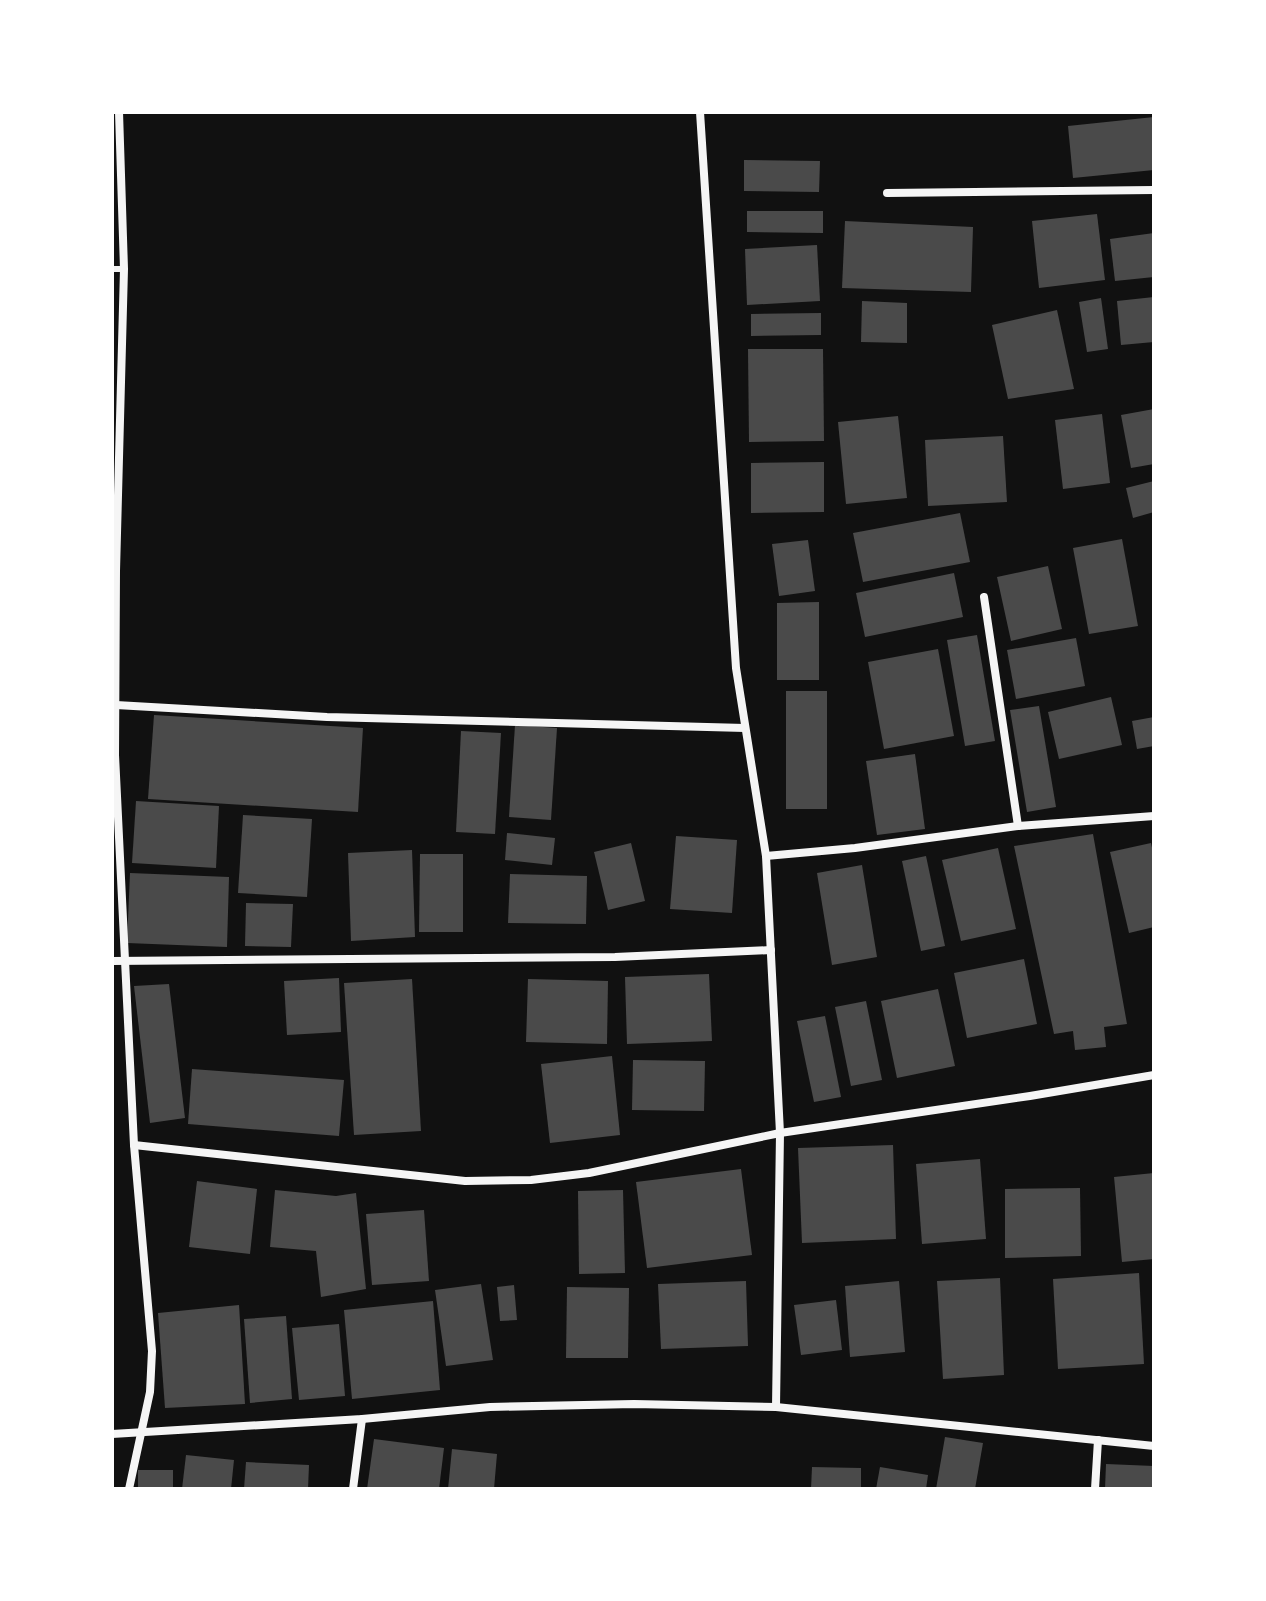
<svg xmlns="http://www.w3.org/2000/svg" width="1266" height="1601" font-family="'Asap Condensed',sans-serif">
<style>
.building{fill:#4a4a4a}
.lines{fill:none;stroke-linecap:round;stroke-linejoin:round}
.service{stroke:#f5f5f5;stroke-width:6}
.minor{stroke:#f5f5f5;stroke-width:8}
</style>
<rect width="100%" height="100%" fill="#111"/>
<g class="building">
<polygon points="1154,117 1154,170 1073,178 1068,126"/>
<polygon points="744,160 820,161 819,192 744,191"/>
<polygon points="747,211 823,211 823,233 747,232"/>
<polygon points="1097,214 1105,280 1039,288 1032,221"/>
<polygon points="845,221 973,227 971,292 842,288"/>
<polygon points="1154,233 1154,277 1115,281 1110,239"/>
<polygon points="817,245 820,301 747,305 745,249"/>
<polygon points="1154,297 1154,342 1121,345 1117,301"/>
<polygon points="1101,298 1108,349 1087,352 1079,302"/>
<polygon points="862,301 907,303 907,343 861,342"/>
<polygon points="1057,310 1074,389 1008,399 992,325"/>
<polygon points="821,313 821,335 751,336 751,314"/>
<polygon points="748,349 823,349 824,441 749,442"/>
<polygon points="1154,409 1154,464 1131,468 1121,415"/>
<polygon points="1102,414 1110,483 1063,489 1055,420"/>
<polygon points="898,416 907,498 846,504 838,422"/>
<polygon points="1003,436 1007,502 928,506 925,440"/>
<polygon points="824,462 824,512 751,513 751,463"/>
<polygon points="1154,481 1154,512 1133,518 1126,488"/>
<polygon points="960,513 970,562 863,582 853,533"/>
<polygon points="1122,539 1138,626 1089,634 1073,548"/>
<polygon points="808,540 815,591 779,596 772,544"/>
<polygon points="1048,566 1062,629 1011,641 997,577"/>
<polygon points="954,573 963,617 865,637 856,593"/>
<polygon points="819,602 819,680 777,680 777,603"/>
<polygon points="977,635 995,741 965,746 947,640"/>
<polygon points="1076,638 1085,686 1016,699 1007,650"/>
<polygon points="938,649 954,736 884,749 868,662"/>
<rect x="786" y="691" width="41" height="118"/>
<polygon points="1111,697 1122,745 1059,759 1048,712"/>
<polygon points="1039,706 1056,807 1027,812 1010,710"/>
<polygon points="154,715 363,728 358,812 148,799"/>
<polygon points="1154,717 1154,746 1137,749 1132,721"/>
<polygon points="515,725 557,728 551,820 509,817"/>
<polygon points="461,731 501,733 495,834 456,832"/>
<polygon points="915,754 925,829 877,835 866,761"/>
<polygon points="136,801 219,806 216,868 132,863"/>
<polygon points="243,815 312,819 307,897 238,893"/>
<polygon points="507,833 555,838 552,865 505,860"/>
<polygon points="1093,834 1127,1024 1104,1027 1106,1047 1075,1050 1073,1031 1054,1034 1014,846"/>
<polygon points="676,836 737,840 732,913 670,909"/>
<polygon points="631,843 645,901 608,910 594,852"/>
<polygon points="1151,843 1154,857 1154,927 1129,933 1110,852"/>
<polygon points="998,848 1016,929 961,941 942,860"/>
<polygon points="412,850 415,937 351,941 348,853"/>
<polygon points="420,854 463,854 463,932 419,932"/>
<polygon points="926,856 945,946 921,951 902,861"/>
<polygon points="862,865 877,957 832,965 817,873"/>
<polygon points="130,873 229,877 227,947 127,943"/>
<polygon points="510,874 587,876 586,924 508,923"/>
<polygon points="246,903 293,904 291,947 245,946"/>
<polygon points="1024,959 1037,1024 967,1038 954,973"/>
<polygon points="709,974 712,1041 627,1044 625,977"/>
<polygon points="339,978 341,1032 287,1035 284,981"/>
<polygon points="412,979 421,1131 354,1135 344,983"/>
<polygon points="528,979 608,981 607,1044 526,1042"/>
<polygon points="169,984 185,1118 150,1123 134,986"/>
<polygon points="938,989 955,1066 897,1078 881,1001"/>
<polygon points="866,1001 882,1080 851,1086 835,1007"/>
<polygon points="825,1016 841,1097 814,1102 797,1021"/>
<polygon points="612,1056 620,1135 550,1143 541,1064"/>
<polygon points="633,1060 705,1061 704,1111 632,1110"/>
<polygon points="192,1069 344,1080 339,1136 188,1124"/>
<polygon points="893,1145 896,1239 802,1243 798,1148"/>
<polygon points="980,1159 986,1239 922,1244 916,1164"/>
<polygon points="741,1169 752,1255 647,1268 636,1182"/>
<polygon points="1154,1173 1154,1259 1122,1262 1114,1177"/>
<polygon points="197,1181 257,1189 250,1254 189,1247"/>
<polygon points="1080,1188 1081,1256 1005,1258 1005,1189"/>
<polygon points="275,1190 336,1196 356,1193 366,1289 321,1297 316,1251 270,1247"/>
<polygon points="623,1190 625,1273 579,1274 578,1191"/>
<polygon points="424,1210 429,1281 372,1285 366,1214"/>
<polygon points="1139,1273 1144,1364 1058,1369 1053,1279"/>
<polygon points="1000,1278 1004,1375 943,1379 937,1281"/>
<polygon points="746,1281 748,1346 661,1349 658,1284"/>
<polygon points="899,1281 905,1352 850,1357 845,1286"/>
<polygon points="481,1284 493,1360 446,1366 435,1290"/>
<polygon points="514,1285 517,1320 500,1321 497,1287"/>
<polygon points="567,1287 629,1288 628,1358 566,1358"/>
<polygon points="836,1300 842,1350 801,1355 794,1305"/>
<polygon points="433,1301 440,1390 352,1399 344,1310"/>
<polygon points="239,1305 245,1404 165,1408 158,1313"/>
<polygon points="286,1316 292,1399 250,1403 244,1319"/>
<polygon points="339,1324 345,1396 299,1400 292,1328"/>
<polygon points="945,1437 983,1443 975,1489 936,1489"/>
<polygon points="374,1439 444,1448 439,1489 367,1489"/>
<polygon points="452,1449 497,1454 494,1489 448,1489"/>
<polygon points="186,1455 234,1460 231,1489 182,1489"/>
<polygon points="246,1462 309,1465 308,1489 244,1489"/>
<polygon points="1106,1464 1154,1466 1154,1489 1105,1489"/>
<polygon points="812,1467 861,1468 861,1489 811,1489"/>
<polygon points="880,1467 928,1475 926,1489 876,1489"/>
<rect x="138" y="1470" width="35" height="19"/>
</g>
<g class="lines">
<polyline class="service" points="112,269 124,269"/>
<g class="minor">
<polyline points="119,112 124,269 116,571 115,755 134,1145 152,1351 150,1392 129,1489"/>
<polyline points="700,112 736,668 766,856 780,1133 776,1407"/>
<polyline points="887,193 1154,190"/>
<polyline points="984,597 1018,826"/>
<polyline points="116,705 327,717 745,728"/>
<polyline points="766,856 855,848 1018,826 1154,816"/>
<polyline points="112,961 615,957 771,950"/>
<polyline points="134,1145 465,1181 531,1180 589,1173 780,1133 1030,1096 1154,1075"/>
<polyline points="112,1434 362,1419 490,1407 634,1404 776,1407 1154,1446"/>
<polyline points="353,1489 362,1419"/>
<polyline points="1095,1489 1098,1440"/>
</g>
</g>
<rect width="1266" height="1601" fill="none" stroke="#ffffff" stroke-width="228"/>
</svg>
